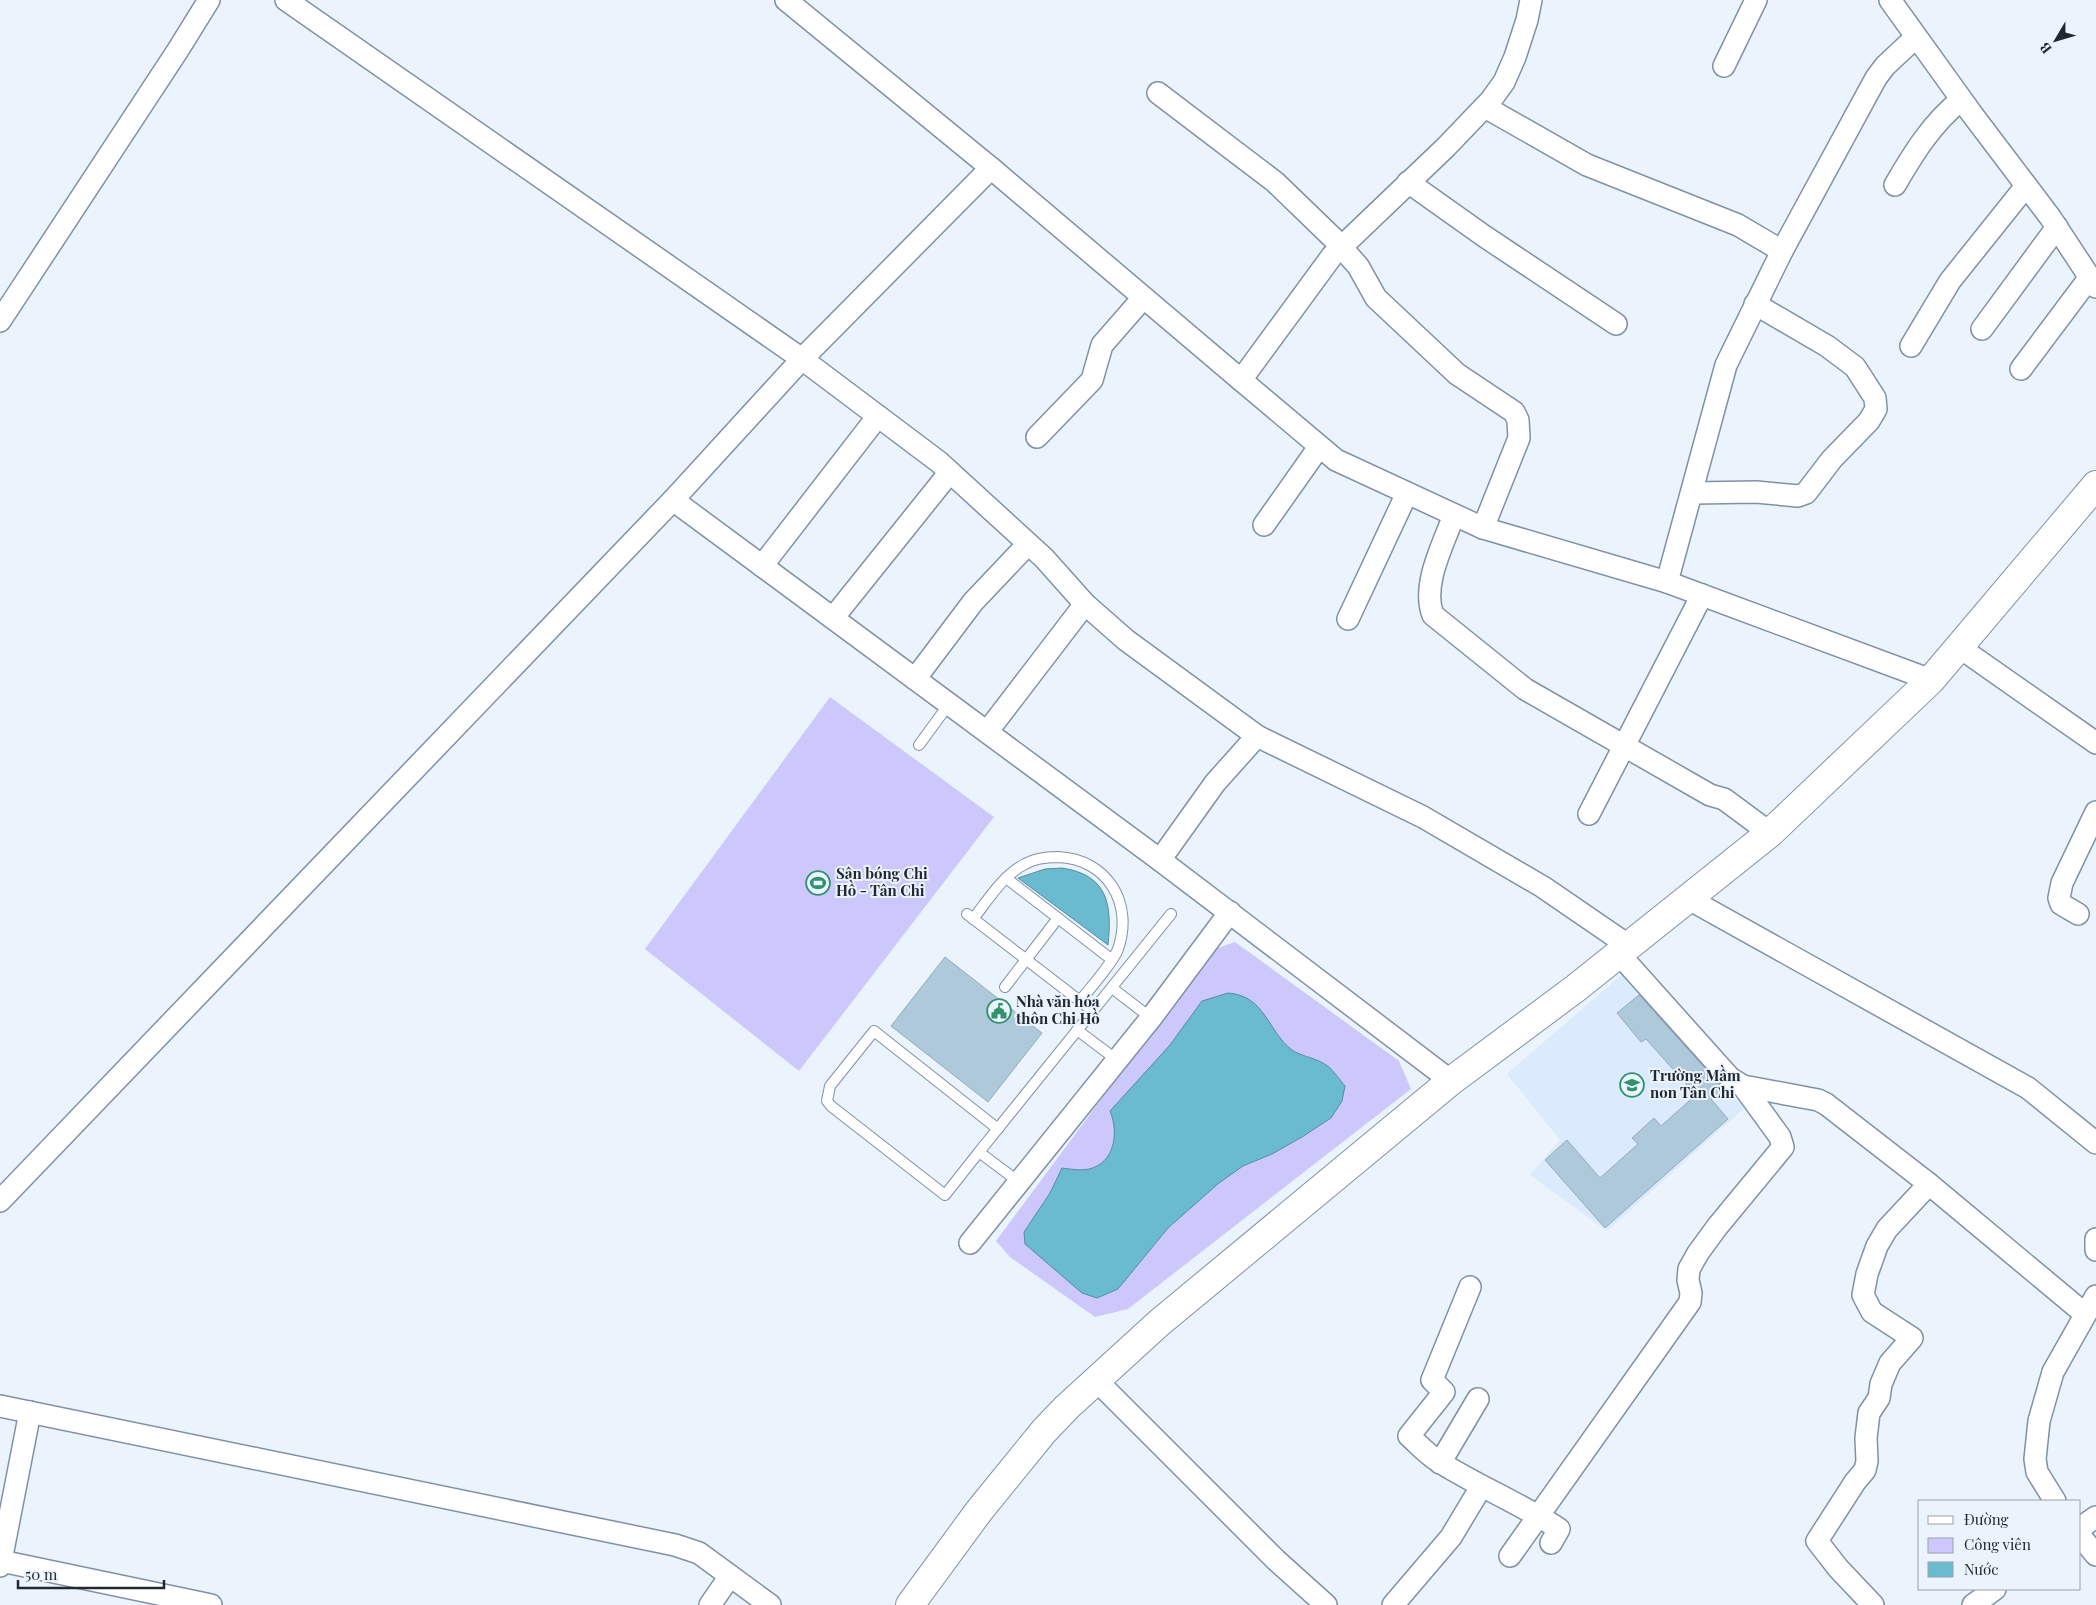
<svg xmlns="http://www.w3.org/2000/svg" width="2096" height="1605" font-family="'Playfair Display',serif">
<style>
.built{fill:#dbeafc}
.green{fill:#cdc8fc}
.water{fill:#6abad0;stroke:#548ea0}
.building{fill:#adc9da;stroke:#92adbe}
.lines{fill:none;stroke-linecap:round;stroke-linejoin:round}
.lane-casing{stroke:#8091a7;stroke-width:12}
.street-casing{stroke:#8091a7;stroke-width:24}
.secondary-casing{stroke:#8091a7;stroke-width:30}
.lane{stroke:#fff;stroke-width:10}
.street{stroke:#fff;stroke-width:21}
.secondary{stroke:#fff;stroke-width:28}
.labels{text-anchor:middle;stroke-width:4;stroke-linejoin:round;paint-order:stroke}
.poi-label{font-size:15px;font-weight:bold;fill:#212831;stroke:#ebf3fd;text-anchor:start}
</style>
<rect width="100%" height="100%" fill="#ebf3fd"/>
<polygon class="built" points="1639,960 1758,1096 1607,1231 1530,1175 1560,1140 1507,1074"/>
<g class="green">
<polygon points="830,697 994,817 799,1071 645,949"/>
<polygon points="1235,942 1399,1061 1411,1089 1128,1309 1095,1317 1010,1257 996,1241 1212,950"/>
</g>
<g class="water">
<path d="M1062 868C1109 875 1112 906 1108 945L1018 878 1045 869Z"/>
<path d="M1228 993C1266 996 1267 1031 1292 1050 1301 1056 1311 1057 1321 1062 1331 1066 1338 1078 1345 1086L1342 1101 1331 1118 1302 1137 1272 1154 1243 1166 1219 1183 1168 1228 1118 1289 1097 1298 1082 1293 1025 1244 1024 1232 1050 1193 1062 1168C1070 1169 1081 1171 1089 1169 1115 1163 1119 1132 1110 1111L1170 1045 1202 1001Z"/>
</g>
<g class="building">
<polygon points="945,957 1042,1033 988,1102 891,1026"/>
<polygon points="1639,995 1723,1088 1711,1099 1728,1119 1605,1228 1545,1160 1567,1140 1600,1178 1638,1144 1632,1138 1654,1118 1661,1126 1696,1095 1646,1039 1641,1042 1617,1013"/>
</g>
<g class="lines">
<g class="lane-casing">
<g id="lane">
<polyline points="919,745 949,704"/>
<polyline points="1006,878 1111,959"/>
<polyline points="967,914 1093,1011"/>
<path d="M973 919C988 900 1003 875 1025 864 1035 858 1046 857 1058 857 1107 859 1134 903 1118 949 1113 963 1090 988 1080 1001"/>
<polyline points="1005,987 1058,918"/>
<polyline points="1112,988 1151,1018"/>
<polyline points="1077,1030 1117,1060"/>
<polyline points="979,1152 945,1195 831,1106 827,1101 830,1086 874,1031 998,1129"/>
<polyline points="1019,1182 979,1152 1171,914"/>
</g>
</g>
<g class="street-casing">
<g id="street">
<polyline points="786,0 991,168 802,359 939,462 1044,558 1085,604 1126,640 1257,736 1423,817 1543,887 1629,946"/>
<polyline points="1890,0 1972,114 2050,217 2096,287"/>
<polyline points="1724,66 1756,0"/>
<polyline points="1158,93 1275,182 1333,238 1358,266 1376,298 1457,374 1514,412 1518,420 1519,438 1483,528"/>
<polyline points="1485,107 1587,165 1738,225 1782,251"/>
<polyline points="991,168 1241,380 1332,256 1446,147 1491,100 1504,82 1515,57 1527,20 1531,0"/>
<polyline points="1408,182 1484,236 1616,324"/>
<path d="M1895 185C1913 154 1932 123 1961 100"/>
<polyline points="0,321 178,50 209,0"/>
<polyline points="1982,329 2057,227"/>
<polyline points="1911,346 1950,281 2026,186"/>
<polyline points="2021,369 2090,277"/>
<polyline points="1241,380 1336,460 1483,528 1667,582 1931,680"/>
<polyline points="1037,437 1092,380 1102,345 1143,298"/>
<polyline points="1693,493 1756,492 1798,496 1806,493 1832,459 1869,421 1876,409 1875,398 1855,367 1827,346 1755,304"/>
<polyline points="673,500 1160,860 1451,1081"/>
<path d="M1454 515C1444 543 1421 585 1433 615L1525 689 1710 795 1724 799 1770 833"/>
<polyline points="1264,525 1319,447"/>
<polyline points="762,566 878,416"/>
<polyline points="1667,582 1726,365 1782,251 1876,78 1885,66 1916,37"/>
<polyline points="833,618 950,472"/>
<polyline points="1348,619 1407,493"/>
<polyline points="1959,647 2096,743"/>
<polyline points="915,679 973,602 1028,544"/>
<polyline points="987,732 1085,604"/>
<polyline points="1589,814 1702,595"/>
<polyline points="1160,860 1215,783 1257,736"/>
<polyline points="1689,899 2028,1088 2096,1143"/>
<polyline points="2078,914 2061,904 2059,898 2062,883 2096,812"/>
<polyline points="1619,954 1730,1078 1743,1086 1818,1100 1826,1104 1929,1184 2085,1314"/>
<polyline points="0,1201 673,500 802,359 286,0"/>
<polyline points="2096,1239 2096,1250"/>
<polyline points="970,1243 1151,1018 1230,912"/>
<path d="M1470 1287 1432 1380 1444 1392 1409 1436C1418 1444 1427 1454 1438 1461 1477 1486 1520 1503 1559 1529L1551 1543"/>
<polyline points="1096,1380 1276,1560 1326,1605"/>
<polyline points="0,1406 675,1545 699,1553 770,1605"/>
<polyline points="1440,1463 1478,1399"/>
<polyline points="2055,1501 2037,1472 2035,1459 2039,1421 2053,1372 2096,1296"/>
<polyline points="2080,1528 2096,1517"/>
<polyline points="2080,1536 2096,1555"/>
<polyline points="1510,1556 1690,1302 1691,1293 1688,1280 1689,1269 1698,1253 1717,1227 1783,1147 1780,1137 1743,1086"/>
<polyline points="1,1561 211,1605"/>
<polyline points="0,1566 30,1412"/>
<polyline points="710,1605 730,1576"/>
<polyline points="1393,1605 1451,1537 1481,1487"/>
<polyline points="1873,1605 1838,1568 1817,1541 1855,1482 1865,1470 1867,1461 1866,1438 1869,1413 1879,1398 1881,1384 1890,1363 1912,1338 1872,1312 1863,1295 1867,1274 1877,1246 1887,1229 1929,1184"/>
<polyline points="1973,1605 1995,1589"/>
</g>
</g>
<g class="secondary-casing">
<polyline id="secondary" points="910,1605 979,1511 1044,1431 1067,1407 1159,1323 1451,1081 1576,988 1770,833 1931,680 2096,485"/>
</g>
<use href="#lane" class="lane"/>
<use href="#street" class="street"/>
<use href="#secondary" class="secondary"/>
</g>
<defs>
<g id="stadium-ring" transform="scale(1.25)"><circle r="9.5" fill="#ebf3fd" stroke="#31926c" stroke-width="1.5"/><path d="M0-5a6.5 5 0 1 0 0 10a6.5 5 0 1 0 0-10ZM-3.5-1.8h7v3.6h-7Z" fill="#31926c"/></g>
<g id="civic-ring" transform="scale(1.25)"><circle r="9.5" fill="#ebf3fd" stroke="#31926c" stroke-width="1.5"/><path d="M-.6-6.5H3V-4.5H.6V-3L4-1V1h2V6H-6V1h2V-1L-.6-3ZM-1.2 2.5V6h2.4V2.5Z" fill="#31926c"/></g>
<g id="school-ring" transform="scale(1.25)"><circle r="9.5" fill="#ebf3fd" stroke="#31926c" stroke-width="1.5"/><path d="M0-5L7-2L0 1L-7-2ZM-4 1L0 2.5L4 1V4Q0 6-4 4Z" fill="#31926c"/></g>
</defs>
<g fill-rule="evenodd">
<use href="#stadium-ring" x="818" y="883"/>
<use href="#civic-ring" x="999" y="1011"/>
<use href="#school-ring" x="1632" y="1085"/>
</g>
<g class="labels">
<g class="poi-label">
<text x="836" y="879">Sân bóng Chi<tspan x="836" dy="17">Hồ - Tân Chi</tspan></text>
<text x="1016" y="1007">Nhà văn hóa<tspan x="1016" dy="17">thôn Chi Hồ</tspan></text>
<text x="1650" y="1081">Trường Mầm<tspan x="1650" dy="17">non Tân Chi</tspan></text>
</g>
</g>
<rect x="1918" y="1500" width="162" height="90" fill="#ebf3fd" stroke="#9aa2ab"/>
<rect x="1928" y="1516" width="25" height="8" fill="#ffffff" stroke="#9aa2ab"/>
<text x="1964" y="1525" font-size="15" fill="#212831">Đường</text>
<rect x="1928" y="1538" width="25" height="15" fill="#cdc8fc" stroke="#9aa2ab"/>
<text x="1964" y="1550" font-size="15" fill="#212831">Công viên</text>
<rect x="1928" y="1562" width="25" height="15" fill="#6abad0" stroke="#9aa2ab"/>
<text x="1964" y="1575" font-size="15" fill="#212831">Nước</text>
<g transform="translate(2056 40) rotate(232)" stroke="#ebf3fd" stroke-width="4" paint-order="stroke">
<path d="M0-4L9 19L0 12L-9 19Z" fill="#212831"/>
<text y="-8" font-size="14" font-weight="bold" text-anchor="middle" fill="#212831">B</text>
</g>
<path d="M18 1580v8h146v-8" fill="none" stroke="#212831" stroke-width="2.5"/>
<text x="25" y="1580" font-size="15" fill="#212831" stroke="#ebf3fd" stroke-width="4" paint-order="stroke">50 m</text>
</svg>
